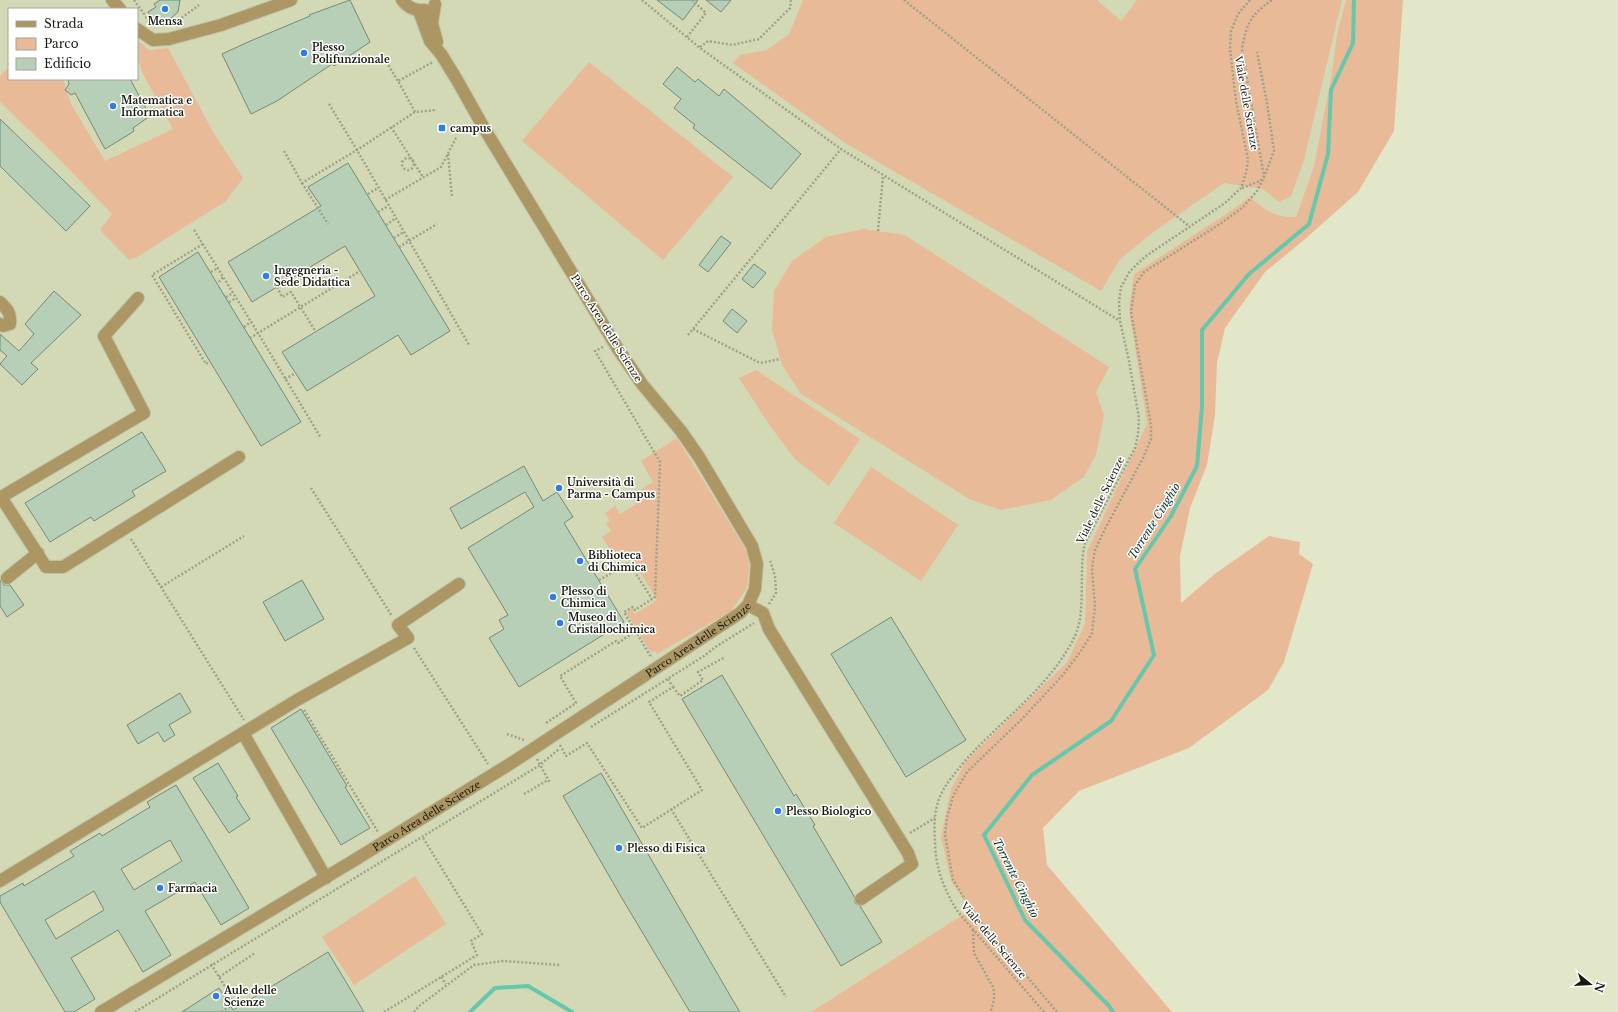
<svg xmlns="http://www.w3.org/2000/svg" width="1618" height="1012" font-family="'Libre Baskerville',serif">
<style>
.built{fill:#d3d9b5;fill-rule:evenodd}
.green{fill:#e9ba98}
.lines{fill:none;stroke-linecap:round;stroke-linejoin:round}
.stream{stroke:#65c8ac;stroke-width:4}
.building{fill:#b8cfb7;stroke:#758974;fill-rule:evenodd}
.minor-casing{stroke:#bdc2a7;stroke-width:14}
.path{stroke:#9ea28a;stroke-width:2.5;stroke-dasharray:2 2;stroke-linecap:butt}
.minor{stroke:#ac9663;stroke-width:12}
.poi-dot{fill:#317ce8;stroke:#fff;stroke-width:1.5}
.labels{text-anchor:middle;stroke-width:3;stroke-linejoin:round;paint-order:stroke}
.poi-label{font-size:10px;font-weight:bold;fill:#17190e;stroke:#fff;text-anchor:start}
.street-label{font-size:10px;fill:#17190e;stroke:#fff}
.water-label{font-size:11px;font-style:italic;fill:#043428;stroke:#fff}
</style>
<rect width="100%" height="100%" fill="#e2e7c9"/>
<path class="built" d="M0 0H1346L1337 33 1332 72 1314 166 1296 217 1282 218 1268 212 1250 197 1223 216 1129 310 1147 424 1087 551 1085 623 1067 662 966 761 951 881 970 910 811 1012H0ZM9 9H137V79H9Z"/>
<g class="green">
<polygon points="803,0 1097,0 1121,21 1137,0 1342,0 1304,160 1291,196 1279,202 1263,189 1224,183 1155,231 1120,259 1101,291 845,143 733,63 740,55 767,50 789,34"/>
<path d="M1346 0H1403L1394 131 1358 192 1304 240 1265 272 1225 328 1217 363 1215 415 1207 465 1190 508 1180 556 1181 603 1216 573 1269 536 1300 542 1299 554 1313 564 1284 662 1268 690 1189 748 1079 791 1043 828 1047 865 1172 1012H811L970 910 951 881 941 837 951 789 966 761 1067 662 1085 623 1087 551 1147 424 1129 310 1134 274 1223 216 1250 197C1266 210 1274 218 1296 217L1314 166 1332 72 1337 33Z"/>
<polygon points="137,40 149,50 168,48 213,132 243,178 226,201 137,257 129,260 100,230 112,214 58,158 0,102 0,76 9,67 9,79 63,79 71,104 105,161 173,129 143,74 137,57"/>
<polygon points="589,62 733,177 663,260 522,141"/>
<polygon points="863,229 905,235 1109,367 1096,392 1104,415 1096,455 1084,477 1051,500 1001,510 971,500 801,394 782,365 772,330 774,291 792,261 826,237"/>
<polygon points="756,370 860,439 829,486 795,459 770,426 739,378"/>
<polygon points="677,438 741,542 750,559 747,588 731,611 657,654 655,651 651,653 626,612 632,609 635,614 657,600 629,554 617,561 602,537 611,531 606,523 610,521 605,513 615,506 620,514 636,504 631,496 653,482 641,461"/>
<polygon points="871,467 958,525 921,581 834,523"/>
<polygon points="415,876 446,924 354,985 322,937"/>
</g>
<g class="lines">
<g class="stream">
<polyline points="470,1012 495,988 528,986 572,1012"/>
<polyline points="1113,1012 1109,1006 1025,920 984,835 1032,775 1111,721 1154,655 1135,569 1171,516 1197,466 1202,406 1202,330 1249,274 1309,224 1328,154 1331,90 1353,43 1354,0"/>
</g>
</g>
<g class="building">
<polygon points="160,0 180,0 178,12 168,21 154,21 148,12 156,7 154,4"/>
<polygon points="350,0 370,42 334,66 332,64 277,101 251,114 222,54 248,42 310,16 309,15"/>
<polygon points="657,0 698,0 683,20"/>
<polygon points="706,0 731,0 721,12"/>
<polygon points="677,67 695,82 698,79 719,96 724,89 801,154 771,189 693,128 695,125 674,108 681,99 663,84"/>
<polygon points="68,79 130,79 150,116 133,128 134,131 128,135 105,149 75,93 71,95 65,90 69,84"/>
<polygon points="0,119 90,206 66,231 0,166"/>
<polygon points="348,163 450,331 411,355 398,335 307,391 282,352 375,296 345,246 252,302 228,262 321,206 308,187"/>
<polygon points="721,236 731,243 708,272 699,265"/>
<polygon points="198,252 301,422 261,446 159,277"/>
<polygon points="754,264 766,273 753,288 742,279"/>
<polygon points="54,291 81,315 31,363 38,369 22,385 0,364 7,356 0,350 0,334 19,351 34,334 25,324"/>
<polygon points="732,309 747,321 737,333 723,321"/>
<polygon points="142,432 166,471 132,491 135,496 94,521 91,517 50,542 25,503"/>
<polygon points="524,466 543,501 557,492 573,517 564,523 624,622 519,687 489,638 504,629 499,620 508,615 468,548 534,507 525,492 461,529 450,508"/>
<polygon points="0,580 4,585 10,585 24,605 7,617 0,606"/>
<polygon points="302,580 324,619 285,641 263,602"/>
<polygon points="891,617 966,740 906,777 831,654"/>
<polygon points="722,675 794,796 796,794 815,825 813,826 854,896 855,903 860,906 882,942 841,966 682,699"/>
<polygon points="180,693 191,712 169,725 175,735 164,742 158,732 138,744 127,725"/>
<polygon points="301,709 347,786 345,787 370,828 341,845 271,728"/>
<polygon points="218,763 238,796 236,797 250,819 229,833 193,778"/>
<polygon points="601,773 735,1004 740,1012 690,1012 623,900 563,796"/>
<path d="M176 785 249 908 221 925 195 882 145 911 171 955 143 972 118 930 71 958 95 999 74 1012H65L0 902V896L23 883 24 886 74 856 70 851 100 833 102 836 150 807 147 802ZM170 840 182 861 134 890 121 869ZM94 891 104 910 56 939 45 920Z"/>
<polygon points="328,952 364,1012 182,1012 219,988 233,1010"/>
</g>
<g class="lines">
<g class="minor-casing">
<g id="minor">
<polyline points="112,0 120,9"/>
<path d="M402 0C408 8 415 11 425 10"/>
<polyline points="435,4 432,23 437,42"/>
<polyline points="137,29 153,40 169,39 221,25 291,0"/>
<polyline points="138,298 104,336 144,413 1,497 46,567 63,567 239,457"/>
<path d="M0 302C8 310 11 313 10 324L3 326 0 324"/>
<polyline points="7,578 38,553"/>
<polyline points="748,605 763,613 769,629 908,853 912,864 861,899"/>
<polyline points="243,733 326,878"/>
<polyline points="0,881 297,700 408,638 398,625 459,584"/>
<path id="s1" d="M101 1012 353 861 513 762 740 613 748 605 755 589 757 564 752 546 699 457 681 431 642 384 618 349 484 128 457 80 441 54 430 41 419 11"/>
</g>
</g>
<g class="path">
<polyline points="134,0 149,21"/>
<polyline points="642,0 700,48 841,149 1120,321"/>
<polyline points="904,0 1189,226"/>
<polyline points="172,25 199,5"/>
<polyline points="687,37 706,13 692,0"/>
<polyline points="700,47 708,41 732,45 759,39 790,8 791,0"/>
<polyline points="382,55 398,81"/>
<polyline points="329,104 357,150 469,345"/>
<polyline points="415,112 398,81 433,62"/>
<polyline points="391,127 423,177"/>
<polyline points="284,151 302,183 357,150 415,112 436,110"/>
<polyline points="448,154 452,197"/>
<circle cx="408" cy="164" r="6"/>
<polyline points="302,183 328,224"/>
<polyline points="1242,188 1260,181 1264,177 1274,151 1267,103 1257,52"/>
<polyline points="368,194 378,188"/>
<polyline points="385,200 441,167 456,138"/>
<polyline points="378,212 388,206"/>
<polyline points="386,225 396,218"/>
<polyline points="194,230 258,333 360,271"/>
<polyline points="878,231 883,176"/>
<polyline points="394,238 404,232"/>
<polyline points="203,244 152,275 206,364 210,361"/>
<polyline points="399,247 437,224"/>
<polyline points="211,272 218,268"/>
<polyline points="219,282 223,277"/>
<polyline points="277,287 282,297 291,292 316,332"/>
<polyline points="226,297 233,293"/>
<polyline points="229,302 236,298"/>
<polyline points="244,327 251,322"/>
<polyline points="693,329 760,363 780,359"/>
<polyline points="688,335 841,149"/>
<polyline points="250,338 258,333 321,438"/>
<polyline points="603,347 595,351 660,462 655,597 635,610 633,607 624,612 651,657 652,656"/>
<polyline points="285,379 296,373"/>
<polyline points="311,488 392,616"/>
<polyline points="131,539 244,720"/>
<polyline points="599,580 629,563 652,599"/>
<polyline points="161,587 244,536"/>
<polyline points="769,604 776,593 775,576 770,560"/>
<polyline points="414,648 488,764"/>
<polyline points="673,687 680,696 703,680 698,672 725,657"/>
<polyline points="304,710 378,832"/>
<polyline points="546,723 576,703 560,676 616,641 618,643 636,631"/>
<polyline points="591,727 704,656 717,646 754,623"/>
<polyline points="507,734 524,740"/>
<polyline points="560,745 566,756 587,743 642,828 702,790 649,702 673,687 668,679"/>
<polyline points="537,759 550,783"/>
<polyline points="524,794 548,780"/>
<polyline points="671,809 786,997"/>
<polyline points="910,833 935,818"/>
<path d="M973 930 974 953 993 987C995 996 994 1004 990 1012"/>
<polyline points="211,964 235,1003 221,1012"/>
<polyline points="219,977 255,953"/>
<polyline points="441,977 446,984"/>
<polyline points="135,1012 540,765 559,749"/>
<polyline points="384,1012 477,955 471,941 482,934 422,836"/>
<polyline points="414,1012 419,1006 474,965 503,961 560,965"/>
<path d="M1044 1012 958 912C944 890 935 867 935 841 934 828 934 815 938 802 943 786 954 775 964 762 1000 721 1049 688 1074 638 1087 613 1078 572 1085 543L1135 448 1138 435 1139 418 1129 361 1120 321 1119 302 1121 287 1130 271 1146 256 1225 203 1241 188 1246 173 1248 159 1236 101 1230 49 1231 31 1238 14 1250 0"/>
<path d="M1057 1012 974 914 953 880 945 834 947 818 953 796 967 772 1022 719 1062 676 1081 651 1092 633 1095 606 1092 568 1095 550 1105 529 1143 458 1151 439V425L1131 312 1135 285 1144 272 1220 224 1242 208 1257 191 1264 177 1242 49C1246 25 1250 15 1272 0"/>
</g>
<use href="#minor" class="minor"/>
</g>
<g class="poi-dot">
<circle cx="165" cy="9" r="4"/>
<circle cx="304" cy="53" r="4"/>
<circle cx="113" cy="106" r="4"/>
<rect x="438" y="124" width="8" height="8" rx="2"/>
<circle cx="266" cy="276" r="4"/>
<circle cx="559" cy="488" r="4"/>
<circle cx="580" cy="561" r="4"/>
<circle cx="553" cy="597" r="4"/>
<circle cx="560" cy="623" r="4"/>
<circle cx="778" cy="811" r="4"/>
<circle cx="619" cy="848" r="4"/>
<circle cx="160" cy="888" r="4"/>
<circle cx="216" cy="996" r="4"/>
</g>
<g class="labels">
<g class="poi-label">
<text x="165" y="25" text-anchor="middle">Mensa</text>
<text x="312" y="51">Plesso<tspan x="312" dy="12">Polifunzionale</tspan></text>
<text x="121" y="104">Matematica e<tspan x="121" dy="12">Informatica</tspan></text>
<text x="450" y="132">campus</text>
<text x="274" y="274">Ingegneria -<tspan x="274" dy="12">Sede Didattica</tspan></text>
<text x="567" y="486">Università di<tspan x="567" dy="12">Parma - Campus</tspan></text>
<text x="588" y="559">Biblioteca<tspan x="588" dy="12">di Chimica</tspan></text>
<text x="561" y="595">Plesso di<tspan x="561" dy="12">Chimica</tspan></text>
<text x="568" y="621">Museo di<tspan x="568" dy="12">Cristallochimica</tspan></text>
<text x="786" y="815">Plesso Biologico</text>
<text x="627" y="852">Plesso di Fisica</text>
<text x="168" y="892">Farmacia</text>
<text x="224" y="994">Aule delle<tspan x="224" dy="12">Scienze</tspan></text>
</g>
<g class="street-label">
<text transform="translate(1247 103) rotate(80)" y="4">Viale delle Scienze</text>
<text transform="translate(607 328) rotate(58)" y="4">Parco Area delle Scienze</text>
<text transform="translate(1100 500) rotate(-64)" y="4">Viale delle Scienze</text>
<text dy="4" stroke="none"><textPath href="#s1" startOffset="704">Parco Area delle Scienze</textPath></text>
<text dy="4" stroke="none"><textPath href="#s1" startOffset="380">Parco Area delle Scienze</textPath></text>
<text transform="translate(994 940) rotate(50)" y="4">Viale delle Scienze</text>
</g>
<g class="water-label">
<text transform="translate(1154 521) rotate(-58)" y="4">Torrente Cinghio</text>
<text transform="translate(1016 878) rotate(63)" y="4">Torrente Cinghio</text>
</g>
</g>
<rect x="8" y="8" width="130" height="72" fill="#ffffff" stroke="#a2a39f"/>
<rect x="16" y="21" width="20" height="6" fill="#ac9663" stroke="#a2a39f"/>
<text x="44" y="28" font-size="12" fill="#17190e">Strada</text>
<rect x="16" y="38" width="20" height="12" fill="#e9ba98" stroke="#a2a39f"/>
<text x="44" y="48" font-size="12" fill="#17190e">Parco</text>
<rect x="16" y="58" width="20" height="12" fill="#b8cfb7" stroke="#a2a39f"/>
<text x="44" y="68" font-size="12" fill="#17190e">Edificio</text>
<g transform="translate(1590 984) rotate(108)" stroke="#ffffff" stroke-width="3" paint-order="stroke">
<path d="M0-3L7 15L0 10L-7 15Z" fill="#17190e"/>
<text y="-6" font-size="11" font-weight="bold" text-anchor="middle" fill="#17190e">N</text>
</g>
</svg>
